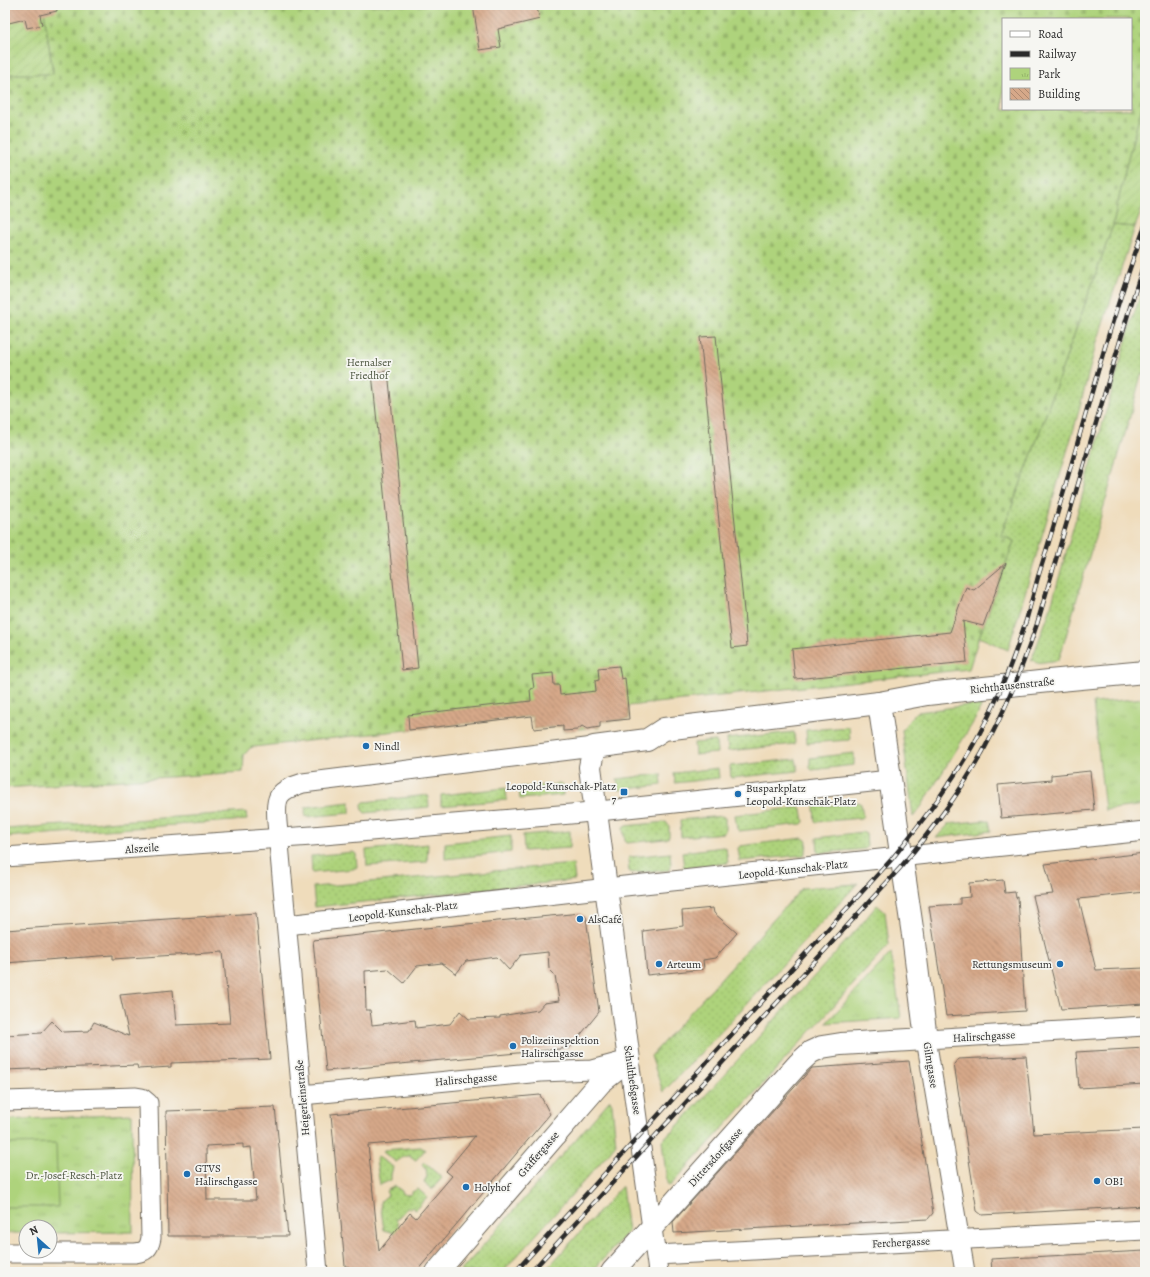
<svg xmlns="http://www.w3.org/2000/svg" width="1150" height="1277" font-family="Alegreya,serif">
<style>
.grass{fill:url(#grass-dots);stroke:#6c7f54}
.cemetery{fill:url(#cemetery-stones);stroke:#6c7f54;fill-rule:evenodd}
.park{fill:url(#park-tufts);stroke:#6c7f54}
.garden{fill:url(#garden-furrows);stroke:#6c7f54}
.pitch{fill:#aed37c;stroke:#6c7f54}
.building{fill:url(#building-back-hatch);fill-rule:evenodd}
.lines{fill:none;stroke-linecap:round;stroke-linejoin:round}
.street-casing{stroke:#70695d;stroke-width:21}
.secondary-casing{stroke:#70695d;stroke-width:24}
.street{stroke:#fff;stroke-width:19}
.secondary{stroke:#fff;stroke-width:22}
.rail-casing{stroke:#2b2b2b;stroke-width:4.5}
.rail{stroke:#f6f6f2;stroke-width:3;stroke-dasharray:9;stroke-linecap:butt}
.poi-dot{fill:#1f6fb2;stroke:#f6f6f2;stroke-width:1.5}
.labels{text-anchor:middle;stroke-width:3.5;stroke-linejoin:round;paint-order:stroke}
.park-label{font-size:11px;fill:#4c553f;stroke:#f6f6f2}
.street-label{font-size:11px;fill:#2b2b2b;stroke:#f6f6f2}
.poi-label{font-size:11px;fill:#2b2b2b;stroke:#f6f6f2;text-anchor:start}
</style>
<defs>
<pattern id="grass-dots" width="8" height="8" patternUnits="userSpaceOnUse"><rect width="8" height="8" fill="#aed37c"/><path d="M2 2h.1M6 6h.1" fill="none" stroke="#96b56b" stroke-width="1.8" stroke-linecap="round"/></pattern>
<pattern id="cemetery-stones" width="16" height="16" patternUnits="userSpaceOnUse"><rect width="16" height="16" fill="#aed37c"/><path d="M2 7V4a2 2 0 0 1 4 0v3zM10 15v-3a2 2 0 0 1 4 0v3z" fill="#96b56b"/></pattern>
<pattern id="park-tufts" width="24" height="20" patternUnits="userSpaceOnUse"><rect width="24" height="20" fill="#aed37c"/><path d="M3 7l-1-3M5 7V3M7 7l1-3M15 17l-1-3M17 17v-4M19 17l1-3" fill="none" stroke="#96b56b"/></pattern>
<pattern id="garden-furrows" width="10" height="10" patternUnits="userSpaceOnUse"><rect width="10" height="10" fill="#aed37c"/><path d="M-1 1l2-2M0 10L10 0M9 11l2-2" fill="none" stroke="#96b56b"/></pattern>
<pattern id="building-back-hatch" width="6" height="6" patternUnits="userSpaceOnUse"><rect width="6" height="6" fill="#d6a889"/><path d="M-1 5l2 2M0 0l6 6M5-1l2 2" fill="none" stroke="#ae8970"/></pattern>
</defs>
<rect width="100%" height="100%" fill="#f6f6f2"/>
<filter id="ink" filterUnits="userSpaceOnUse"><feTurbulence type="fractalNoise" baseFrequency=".025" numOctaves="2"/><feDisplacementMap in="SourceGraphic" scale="8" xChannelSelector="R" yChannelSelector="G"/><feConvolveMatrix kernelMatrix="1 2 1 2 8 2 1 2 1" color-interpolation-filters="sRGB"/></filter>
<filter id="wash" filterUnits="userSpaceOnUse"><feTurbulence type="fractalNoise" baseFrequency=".012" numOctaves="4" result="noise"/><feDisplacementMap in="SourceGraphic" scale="16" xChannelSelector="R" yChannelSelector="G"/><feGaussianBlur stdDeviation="0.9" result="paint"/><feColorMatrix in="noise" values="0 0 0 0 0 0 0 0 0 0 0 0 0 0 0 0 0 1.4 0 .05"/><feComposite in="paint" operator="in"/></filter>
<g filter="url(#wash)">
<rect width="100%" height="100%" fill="#efdcbb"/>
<g class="grass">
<polygon points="1113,225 1135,227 1096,345 1075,425 1008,650 979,637 1014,541 1001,535 1031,456"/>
<polygon points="1145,287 1145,310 1141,325 1145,326 1145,375 1141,375 1131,413 1059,660 1036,663 1034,660 1031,661 1049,613 1132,320 1140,296 1143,294"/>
<polygon points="983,703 978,712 979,713 921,807 913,817 902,730 915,713 918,712"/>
<polygon points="849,727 850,740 807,743 806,730"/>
<polygon points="794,732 795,744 728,751 727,739"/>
<polygon points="716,741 717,753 695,755 694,743"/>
<polygon points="854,753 854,765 812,770 810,768 810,758"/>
<polygon points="796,759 798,771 731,778 730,766"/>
<polygon points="718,768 719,778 675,783 674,773"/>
<polygon points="661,774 662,785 619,790 617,779"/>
<polygon points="563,784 563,795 520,799 519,789 520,787"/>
<polygon points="506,788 507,800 441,806 441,795"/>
<polygon points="428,795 429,807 365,813 363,811 362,804 364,802"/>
<polygon points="350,802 350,813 306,817 305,812 306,807"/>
<polygon points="858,802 861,804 863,816 861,818 817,822 815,821 814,807"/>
<polygon points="800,807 802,809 804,822 802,824 739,831 737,829 735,815"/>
<polygon points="246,812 247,820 5,837 5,829"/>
<polygon points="722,816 725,818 725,831 724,833 681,837 680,820"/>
<polygon points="989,820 991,831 936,838 948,825 947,824"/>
<polygon points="666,822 669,826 669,837 666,839 627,843 625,841 623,829 625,826"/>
<polygon points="570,831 570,848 524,851 523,835"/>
<polygon points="862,832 866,834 867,846 865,849 820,853 818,852 817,838"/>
<polygon points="511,836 511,852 445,859 445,843"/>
<polygon points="803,838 807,841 806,851 804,855 740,861 738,848 740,846"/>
<polygon points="428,844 427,862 367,866 366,850"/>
<polygon points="723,847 726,848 728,863 684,868 682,852"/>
<polygon points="353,852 356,854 357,867 353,869 312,873 311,856"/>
<polygon points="670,853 671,866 670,870 631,873 629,871 628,859 630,857"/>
<polygon points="573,864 575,880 315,907 313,887"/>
<polygon points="858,883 717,1036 663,1092 651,1056 802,888 856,884"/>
<polygon points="877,905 885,912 889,945 671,1185 669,1186 667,1183 662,1141 671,1131 672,1132 859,927"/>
<polygon points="610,1100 612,1104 616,1144 609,1153 503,1272 460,1272"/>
<path d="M421 1147 425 1150 416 1160 411 1158V1156C404 1156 402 1158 396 1162L383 1152 384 1150Z"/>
<polygon points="378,1157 393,1167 391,1175 391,1180 380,1185 376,1159"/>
<polygon points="424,1162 442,1178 432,1189 424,1183 426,1178 427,1178 426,1168 424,1168 422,1164"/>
<polygon points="395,1186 402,1191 401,1193 407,1195 412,1194 412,1192 418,1189 427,1197 415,1210 412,1207 410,1209 408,1207 396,1220 398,1222 397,1224 400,1227 395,1233 384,1230 380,1202 388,1195 386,1191"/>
<polygon points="622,1186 628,1232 592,1272 544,1272"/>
</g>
<path class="cemetery" d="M43 5H1145V96L1128 158 1113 225 1031 456 1001 535 1014 541 979 637 969 669 628 706 629 719 599 722 600 728H597L595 727 563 731V726L534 729 532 716 254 747 250 748 244 755 243 772 5 788V74L53 73ZM1003 19H1131V109H1003Z"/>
<g class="park">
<polygon points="1145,698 1145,805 1105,810 1093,703"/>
<polygon points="891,953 901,1018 826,1023"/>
<polygon points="132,1114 133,1232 50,1233 50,1227 26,1227 26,1233 5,1233 5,1120"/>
</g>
<g class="garden">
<polygon points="5,5 43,5 53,74 5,74"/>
<polygon points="1145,96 1145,201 1135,227 1113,225 1128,158"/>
</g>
<polygon class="pitch" points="56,1143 58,1207 5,1207 5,1144"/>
<g id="blocks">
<g class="building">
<polygon points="5,5 56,5 57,11 40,15 42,25 27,28 25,19 5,24"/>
<polygon points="473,5 536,5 540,19 498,29 501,47 480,50"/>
<polygon points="716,336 744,611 747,646 732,648 700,337"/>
<polygon points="388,371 418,668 402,670 372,373"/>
<polygon points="1006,563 983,626 963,621 967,662 795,679 792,649 950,632 966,587 974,590"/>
<polygon points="619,666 621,679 625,678 629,719 600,722 600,727 587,729 582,726 577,730 563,731 563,726 534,729 532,716 409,730 408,715 531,701 530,689 534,688 532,675 553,673 554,685 559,685 560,695 596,691 595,681 599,680 598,668"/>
<polygon points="1090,771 1094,810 1001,818 998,785 1051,780 1051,775"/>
<polygon points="1145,853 1145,892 1079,899 1096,970 1145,968 1145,1004 1061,1009 1033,896 1053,894 1045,864"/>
<polygon points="1003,880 1005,893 1015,892 1016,898 1018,897 1025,1011 946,1016 929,906 960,904 960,898 970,897 969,883"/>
<polygon points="713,908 714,913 737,933 715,958 703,960 704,969 647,975 643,931 683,926 682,911"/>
<polygon points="256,913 270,1059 171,1063 171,1067 138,1069 137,1065 5,1070 5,1035 41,1033 52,1021 63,1032 89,1031 94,1022 129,1036 120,995 173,990 176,1025 230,1023 223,952 113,959 113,955 5,963 5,930"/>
<path d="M581 913 586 917 599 1012 570 1048 326 1071 313 940 425 928ZM548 952 549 969 555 975 559 1001 544 1003 538 1010 500 1016V1018L469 1019 460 1011 450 1024 416 1028 415 1020 372 1025 370 1010H366L365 971 388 969 404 983 417 966 442 963 456 974 466 961 497 957 509 970 521 955Z"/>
<polygon points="1145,1048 1145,1084 1079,1088 1076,1052"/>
<polygon points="1026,1056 1034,1134 1145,1129 1145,1206 982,1215 977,1211 954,1064 958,1059"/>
<polygon points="909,1061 933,1213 928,1219 674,1233 673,1222 812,1068"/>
<path d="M540 1095 550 1114 416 1272H362V1271L345 1266 331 1114ZM475 1136 446 1171 452 1176 416 1218 410 1213 379 1251 368 1145Z"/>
<path d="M275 1107 288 1236H168L166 1111ZM243 1144V1148L251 1147 256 1200H207L206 1146Z"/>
<polygon points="1145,1251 1145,1272 992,1272 991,1259"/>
</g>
</g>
</g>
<g filter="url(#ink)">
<use href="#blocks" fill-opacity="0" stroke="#70695d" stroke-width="1"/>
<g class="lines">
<g class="street-casing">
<g id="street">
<polyline points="5,857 312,836 571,814 890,780"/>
<polyline points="287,925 625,886 1145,831"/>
<polyline points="302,1095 541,1072 592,1070 629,1060 658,1272"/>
<path d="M5 1101 136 1097 142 1098 148 1103 151 1238C149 1249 145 1252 135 1253H5"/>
<polyline points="656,1255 1145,1230"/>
<path d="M318 1272 277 822C275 795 278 791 303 783L594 747"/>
<polyline points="965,1272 926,1039 1145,1026"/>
</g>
</g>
<g class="secondary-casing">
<g id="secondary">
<polyline points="437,1272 601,1082 629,1060 590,767 594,747 647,740 664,729 879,703 927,694 1049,681 1145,672"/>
<polyline points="612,1272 799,1063 811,1052 822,1047 841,1044 926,1039 913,935 879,703"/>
</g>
</g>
<use href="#street" class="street"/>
<use href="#secondary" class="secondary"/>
<g class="rail-casing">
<g id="rail">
<path d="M515 1272 891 860C925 818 958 775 983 727 1001 693 1014 657 1026 621 1030 606 1034 592 1038 577 1075 461 1102 341 1145 226"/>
<path d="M531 1272 900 868C934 827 967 784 991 736 1010 700 1024 662 1037 624L1128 314 1145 260"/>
</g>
</g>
<use href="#rail" class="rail"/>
</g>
</g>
<g class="poi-dot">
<circle cx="366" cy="746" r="4"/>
<rect x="620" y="788" width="8" height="8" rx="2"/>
<circle cx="738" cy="794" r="4"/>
<circle cx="580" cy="919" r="4"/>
<circle cx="659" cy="964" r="4"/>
<circle cx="1060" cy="964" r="4"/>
<circle cx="513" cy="1046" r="4"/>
<circle cx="187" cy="1174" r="4"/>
<circle cx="1097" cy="1181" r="4"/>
<circle cx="466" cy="1187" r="4"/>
</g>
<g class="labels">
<g class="park-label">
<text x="369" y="366">Hernalser<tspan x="369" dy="13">Friedhof</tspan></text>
<text x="74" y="1179">Dr.-Josef-Resch-Platz</text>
</g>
<g class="street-label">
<text transform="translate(1012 685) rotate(-6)" y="4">Richthausenstraße</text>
<text transform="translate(142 848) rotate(-4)" y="4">Alszeile</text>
<text transform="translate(793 869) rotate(-6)" y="4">Leopold-Kunschak-Platz</text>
<text transform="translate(403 911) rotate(-7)" y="4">Leopold-Kunschak-Platz</text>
<text transform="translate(984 1036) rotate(-3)" y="4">Halirschgasse</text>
<text transform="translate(931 1065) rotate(81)" y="4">Gilmgasse</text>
<text transform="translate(466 1079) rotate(-5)" y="4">Halirschgasse</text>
<text transform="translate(633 1080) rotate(82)" y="4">Schultheßgasse</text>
<text transform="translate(302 1098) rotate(-95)" y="4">Heigerleinstraße</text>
<text transform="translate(538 1154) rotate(-49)" y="4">Gräffergasse</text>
<text transform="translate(715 1157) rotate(-48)" y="4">Dittersdorfgasse</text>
<text transform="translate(901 1242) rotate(-3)" y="4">Ferchergasse</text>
</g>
<g class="poi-label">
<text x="374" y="750">Nindl</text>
<text x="616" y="790" text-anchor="end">Leopold-Kunschak-Platz<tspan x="616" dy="13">7</tspan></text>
<text x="746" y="792">Busparkplatz<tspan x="746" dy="13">Leopold-Kunschak-Platz</tspan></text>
<text x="588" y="923">AlsCafé</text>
<text x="667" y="968">Arteum</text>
<text x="1052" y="968" text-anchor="end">Rettungsmuseum</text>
<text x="521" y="1044">Polizeiinspektion<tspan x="521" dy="13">Halirschgasse</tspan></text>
<text x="195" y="1172">GTVS<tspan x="195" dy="13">Halirschgasse</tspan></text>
<text x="1105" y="1185">OBI</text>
<text x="474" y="1191">Holyhof</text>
</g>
</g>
<rect width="1150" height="1277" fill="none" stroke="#f6f6f2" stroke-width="20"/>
<rect x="1002" y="18" width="130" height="92" fill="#f6f6f2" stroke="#a5a5a2"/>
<rect x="1010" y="31" width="20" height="6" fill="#ffffff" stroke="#a5a5a2"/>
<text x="1038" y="38" font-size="12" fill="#2b2b2b">Road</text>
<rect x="1010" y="51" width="20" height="6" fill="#2b2b2b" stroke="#a5a5a2"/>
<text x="1038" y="58" font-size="12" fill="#2b2b2b">Railway</text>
<rect x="1010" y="68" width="20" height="12" fill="url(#park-tufts)" stroke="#a5a5a2"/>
<text x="1038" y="78" font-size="12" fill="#2b2b2b">Park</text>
<rect x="1010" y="88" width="20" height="12" fill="url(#building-back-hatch)" stroke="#a5a5a2"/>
<text x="1038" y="98" font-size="12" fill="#2b2b2b">Building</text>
<g transform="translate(38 1239) rotate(333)"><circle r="19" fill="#f6f6f2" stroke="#a5a5a2"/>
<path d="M0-3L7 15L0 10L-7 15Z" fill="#1f6fb2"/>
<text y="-6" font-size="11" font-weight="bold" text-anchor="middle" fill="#2b2b2b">N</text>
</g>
</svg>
